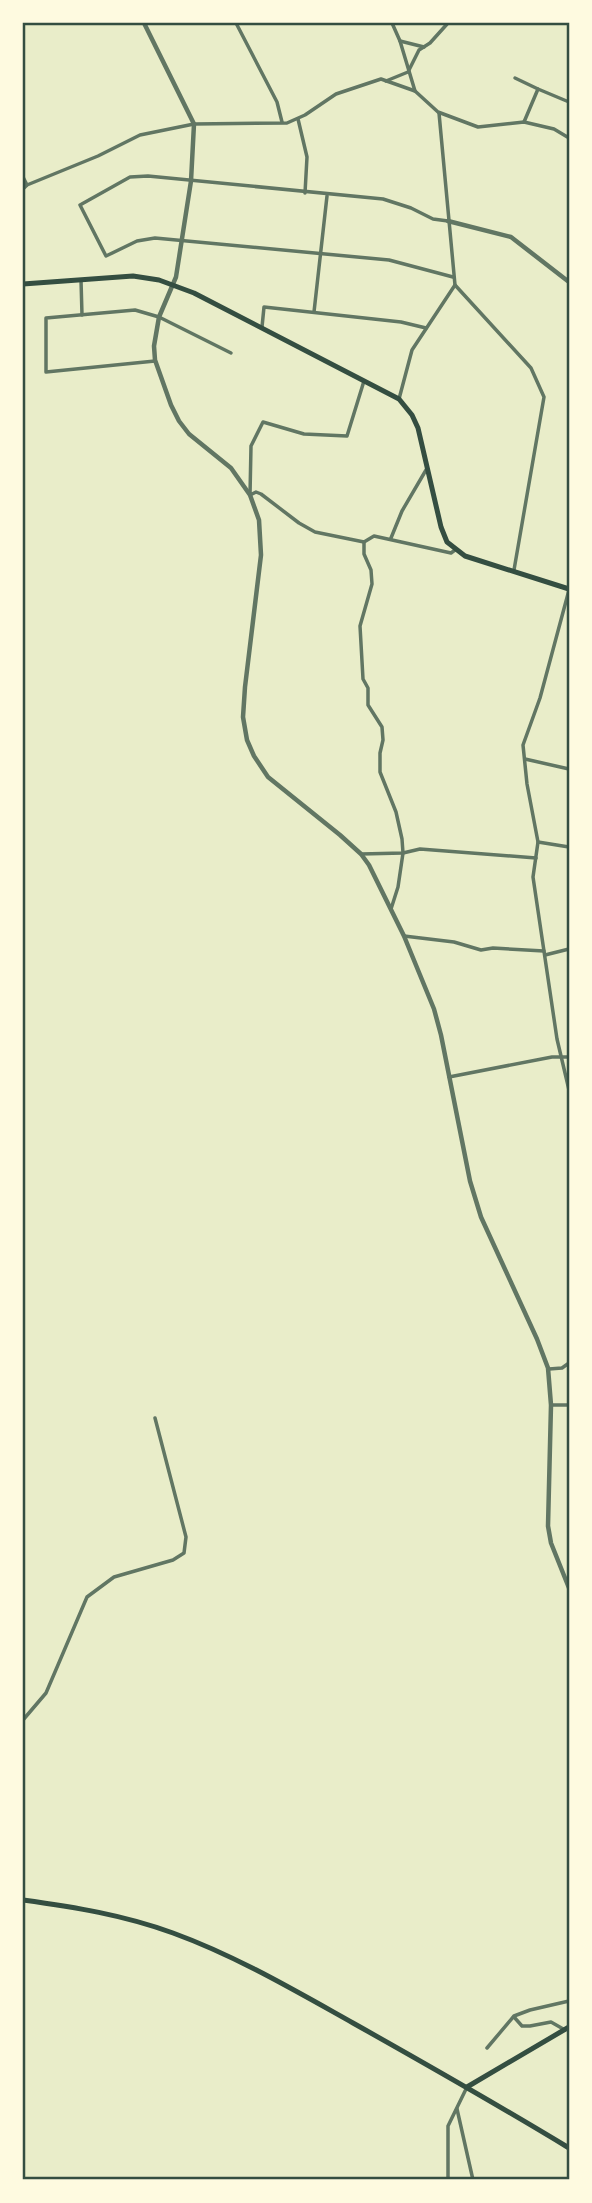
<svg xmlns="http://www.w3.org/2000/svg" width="592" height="2203" font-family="Roboto,sans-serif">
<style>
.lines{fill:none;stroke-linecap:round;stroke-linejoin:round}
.minor{stroke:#617663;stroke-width:3.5}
.tertiary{stroke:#617663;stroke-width:4.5}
.secondary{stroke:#344e41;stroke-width:5}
.primary{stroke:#344e41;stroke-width:5}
.neatline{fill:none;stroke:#344e41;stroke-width:2.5}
</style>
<rect width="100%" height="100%" fill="#e9edc9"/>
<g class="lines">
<g class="minor">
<polyline points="236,23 277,102 282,122"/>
<polyline points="392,23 400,41 415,91"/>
<polyline points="400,41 424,47"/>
<polyline points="515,78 538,89"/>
<polyline points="386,81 408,72 419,50 430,43 448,23"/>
<polyline points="439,113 455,285 531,368 544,397 514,570"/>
<polyline points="298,119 307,157 305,193"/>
<polyline points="524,122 538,89 569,102"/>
<polyline points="23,177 27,185"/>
<polyline points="23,189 27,185 98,156 140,135 194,124 287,123 305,115 336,94 381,79 415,91 438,112 478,127 524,122 554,129 569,138"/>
<polyline points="448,221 433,219 411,208 383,199 148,176 130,177 80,205 106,256 137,241 155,238 389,260 453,277"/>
<polyline points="81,280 82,315"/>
<polyline points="314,312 327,196"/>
<polyline points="262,327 264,307 401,322 426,328"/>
<polyline points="155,361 46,372 46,318 135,310 159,317 231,353"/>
<polyline points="364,381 347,436 304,434 263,422 251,446 250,495 256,492 261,494 299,523 315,532 364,542 374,536 451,553 455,550"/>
<polyline points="399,399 412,350 455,285"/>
<polyline points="391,538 402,511 426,470"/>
<polyline points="364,542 364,554 371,570 372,584 360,626 363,679 368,688 368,705 382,727 383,740 380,753 380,772 396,812 402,839 403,853 398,887 391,909"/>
<polyline points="569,590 540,698 523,745 527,784 538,842 533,877 557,1039 569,1090"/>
<polyline points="525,759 569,769"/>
<polyline points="538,842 569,847"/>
<polyline points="361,854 403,853 420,849 536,858"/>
<polyline points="404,936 454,942 481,950 493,948 544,951"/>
<polyline points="545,955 569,949"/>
<polyline points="449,1077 552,1057 569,1057"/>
<polyline points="549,1369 562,1368 569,1363"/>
<polyline points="551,1405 569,1405"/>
<polyline points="23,1720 46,1693 87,1597 114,1577 173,1560 184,1553 186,1537 155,1418"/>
<polyline points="514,2017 522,2026 530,2026 551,2022 565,2030"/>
<polyline points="487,2048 514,2016 530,2010 569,2001"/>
<polyline points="457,2109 473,2180"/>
<polyline points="448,2180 448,2126 467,2087"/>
</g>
<g class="tertiary">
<polyline points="144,23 194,124 191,181 176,277 159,317 154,346 155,360 171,405 179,421 189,434 231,468 250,495 259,520 261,555 245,687 243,717 247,740 254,756 268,777 340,835 361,854 369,865 404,936 434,1009 441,1035 470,1181 481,1217 537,1339 548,1368 551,1405 548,1526 551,1543 569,1588"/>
<polyline points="448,221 511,237 569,282"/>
</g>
<polyline class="secondary" points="23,284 133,276 159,280 194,293 399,399 412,415 418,428 441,527 447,542 465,556 569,589"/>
<g class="primary">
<path d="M23 1900C74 1907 124 1915 173 1933 236 1956 294 1990 353 2023 426 2064 498 2105 569 2148"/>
<polyline points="467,2087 569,2027"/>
</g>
</g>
<rect width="592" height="2203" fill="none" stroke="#fefae0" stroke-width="49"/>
<rect x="24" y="24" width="544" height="2154" class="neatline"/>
</svg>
